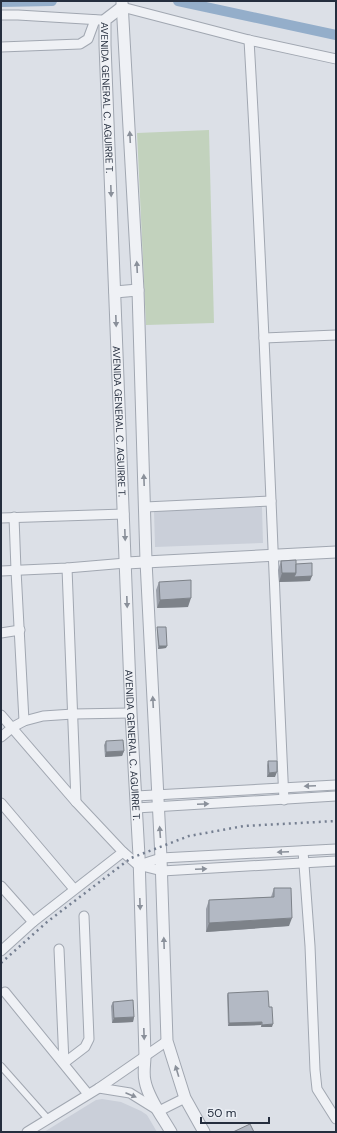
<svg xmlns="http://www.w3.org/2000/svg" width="337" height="1133" font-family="'DM Sans',sans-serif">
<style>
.built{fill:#cacfd9}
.green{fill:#c2d2bd}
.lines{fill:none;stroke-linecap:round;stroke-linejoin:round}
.canal{stroke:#94aeca;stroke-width:10}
.pedestrian-casing{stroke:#a1a7b1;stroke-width:8}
.minor-casing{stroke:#a1a7b1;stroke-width:11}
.tertiary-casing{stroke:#a1a7b1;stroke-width:13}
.pedestrian{stroke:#eff1f5;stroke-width:6}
.minor{stroke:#eff1f5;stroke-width:9}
.tertiary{stroke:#eff1f5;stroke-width:11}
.rail{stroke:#757f91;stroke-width:2.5;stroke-dasharray:2 4;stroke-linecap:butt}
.wall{fill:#9a9fa9}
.shaded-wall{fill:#7d8289}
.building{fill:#b3b9c4;stroke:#7d8289}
.oneway{fill:#8a909a}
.labels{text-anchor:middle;stroke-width:4;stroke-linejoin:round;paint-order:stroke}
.street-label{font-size:10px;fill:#252e3e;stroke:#ebeff5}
</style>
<rect width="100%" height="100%" fill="#dce0e7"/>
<g class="built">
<polygon points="262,507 263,543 155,547 154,511"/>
<polygon points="102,1099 121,1102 141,1111 147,1115 157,1132 44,1132 96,1100"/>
</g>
<polygon class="green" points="209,130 214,323 146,325 137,133"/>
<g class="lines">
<g class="canal">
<polyline points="178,1 336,35"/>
<polyline points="1,2 52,1"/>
</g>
<g class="pedestrian-casing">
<polyline id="pedestrian" points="1,1066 48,1119"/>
</g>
<g class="minor-casing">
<g id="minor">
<polyline points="122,7 249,40 336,59"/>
<polyline points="1,15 18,15 101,20"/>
<path d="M249 40C264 293 272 546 284 800"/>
<polyline points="1,47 80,44 88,39 95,20"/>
<polyline points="264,338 336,335"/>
<polyline points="145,507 271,501"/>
<polyline points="14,517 16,570 24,721"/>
<polyline points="1,518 124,514"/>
<polyline points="67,568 76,802"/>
<polyline points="1,571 67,568 126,563"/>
<polyline points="1,633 20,630"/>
<polyline points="1,715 76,802 123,852 138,865 162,871 336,861"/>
<polyline points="1,737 13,727 24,721 43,716 73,714 131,713"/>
<polyline points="136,796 336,785"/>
<polyline points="1,803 74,889"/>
<polyline points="136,808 336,796"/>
<polyline points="303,851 310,946 315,1070 317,1089 336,1119"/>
<polyline points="139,865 161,858 336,849"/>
<polyline points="1,886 33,922"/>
<polyline points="59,949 64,1063"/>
<polyline points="1,951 33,922 123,852"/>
<polyline points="5,992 88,1094"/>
<polyline points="64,1063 85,1047 89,1039 84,916"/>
<polyline points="99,1088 130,1093 159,1111 185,1098"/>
<polyline points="27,1132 99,1088 167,1041"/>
</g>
</g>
<g class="tertiary-casing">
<g id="tertiary">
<polyline points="122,2 138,290 146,561 161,858 167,1041 185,1098 204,1132"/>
<path id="s1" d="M122 7 105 20V45L131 713 139 856 145 1056C145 1064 143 1073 145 1081 148 1098 163 1118 171 1132"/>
<polyline points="115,292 138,290"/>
<polyline points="126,563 336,552"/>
</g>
</g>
<use href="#pedestrian" class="pedestrian"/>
<use href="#minor" class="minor"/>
<use href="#tertiary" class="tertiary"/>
<polyline class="rail" points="1,963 47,922 131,858 189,836 244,826 336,821"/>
</g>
<g class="wall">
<polygon points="281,561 296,564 310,581 279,582 278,570"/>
<polygon points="336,564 336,578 335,567"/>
<polygon points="159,582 188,607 157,608 156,590"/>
<polygon points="157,627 166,648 158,649 157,630"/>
<polygon points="106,741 124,751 122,756 105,757 104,745"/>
<polygon points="268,761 275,777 267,777 267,765"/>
<polygon points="274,888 289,926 206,932 206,909 209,900 271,897"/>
<polygon points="228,993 269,1007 272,1027 261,1027 261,1025 228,1026 227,995"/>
<polygon points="113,1002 134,1017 133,1022 112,1023 111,1006"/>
</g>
<g class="shaded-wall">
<polygon points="282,573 296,573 312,576 310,581 279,582"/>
<polygon points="191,598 188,607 157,608 160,600"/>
<polygon points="159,646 167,646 166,648 158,649"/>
<polygon points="124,751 122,756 105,757 106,752"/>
<polygon points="277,772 275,777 267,777 269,773"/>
<polygon points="292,918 289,926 206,932 209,923"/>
<polygon points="134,1017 133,1022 112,1023 114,1018"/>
<polygon points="262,1022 261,1025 228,1026 229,1023"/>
<polygon points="273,1024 272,1027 261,1027 262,1025"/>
</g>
<g class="building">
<polygon points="296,560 296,573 282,573 281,561"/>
<polygon points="312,563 312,576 294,577 296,573 296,564"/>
<polygon points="191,580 191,598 160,600 159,582"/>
<polygon points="157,627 166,627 167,646 159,646"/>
<polygon points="123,740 124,751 106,752 106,741"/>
<polygon points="268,761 277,761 277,772 269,773"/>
<polygon points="274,888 291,888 292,918 209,923 209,900 274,897"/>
<polygon points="268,991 269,1007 272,1007 273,1024 262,1025 262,1022 229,1023 228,993"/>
<polygon points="133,1000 134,1017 114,1018 113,1002"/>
<polygon points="250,1124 254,1132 233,1132"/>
</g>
<defs><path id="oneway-solid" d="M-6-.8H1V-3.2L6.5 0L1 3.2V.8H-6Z"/></defs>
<g class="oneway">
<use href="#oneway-solid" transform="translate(130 137) rotate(-93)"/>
<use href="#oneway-solid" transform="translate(111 191) rotate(88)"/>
<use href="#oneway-solid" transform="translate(137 267) rotate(-93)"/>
<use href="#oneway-solid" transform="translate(116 321) rotate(88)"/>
<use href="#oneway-solid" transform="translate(144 480) rotate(-92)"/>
<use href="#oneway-solid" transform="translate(125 535) rotate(88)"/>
<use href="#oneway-solid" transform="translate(127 602) rotate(88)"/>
<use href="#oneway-solid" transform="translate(153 702) rotate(-93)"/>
<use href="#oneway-solid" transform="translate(310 786) rotate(177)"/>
<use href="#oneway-solid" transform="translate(203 804) rotate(-3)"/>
<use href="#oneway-solid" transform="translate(160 832) rotate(-94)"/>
<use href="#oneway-solid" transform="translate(283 852) rotate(177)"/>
<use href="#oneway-solid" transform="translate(201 869) rotate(-3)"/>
<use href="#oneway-solid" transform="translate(140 904) rotate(88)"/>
<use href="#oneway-solid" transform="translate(164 943) rotate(-92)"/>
<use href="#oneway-solid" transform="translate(144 1034) rotate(88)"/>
<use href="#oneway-solid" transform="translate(177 1071) rotate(-107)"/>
<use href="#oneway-solid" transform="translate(131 1095) rotate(23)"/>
</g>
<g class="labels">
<g class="street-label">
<text dy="4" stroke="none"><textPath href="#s1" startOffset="99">AVENIDA GENERAL C. AGUIRRE T.</textPath></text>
<text dy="4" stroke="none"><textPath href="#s1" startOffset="423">AVENIDA GENERAL C. AGUIRRE T.</textPath></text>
<text dy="4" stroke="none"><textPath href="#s1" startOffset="747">AVENIDA GENERAL C. AGUIRRE T.</textPath></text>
</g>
</g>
<rect width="337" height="1133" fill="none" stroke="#252e3e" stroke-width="4"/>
<path d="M201 1117v6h68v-6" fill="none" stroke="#252e3e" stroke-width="2"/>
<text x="207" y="1117" font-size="12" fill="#252e3e" stroke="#ebeff5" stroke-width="3" paint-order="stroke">50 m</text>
</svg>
